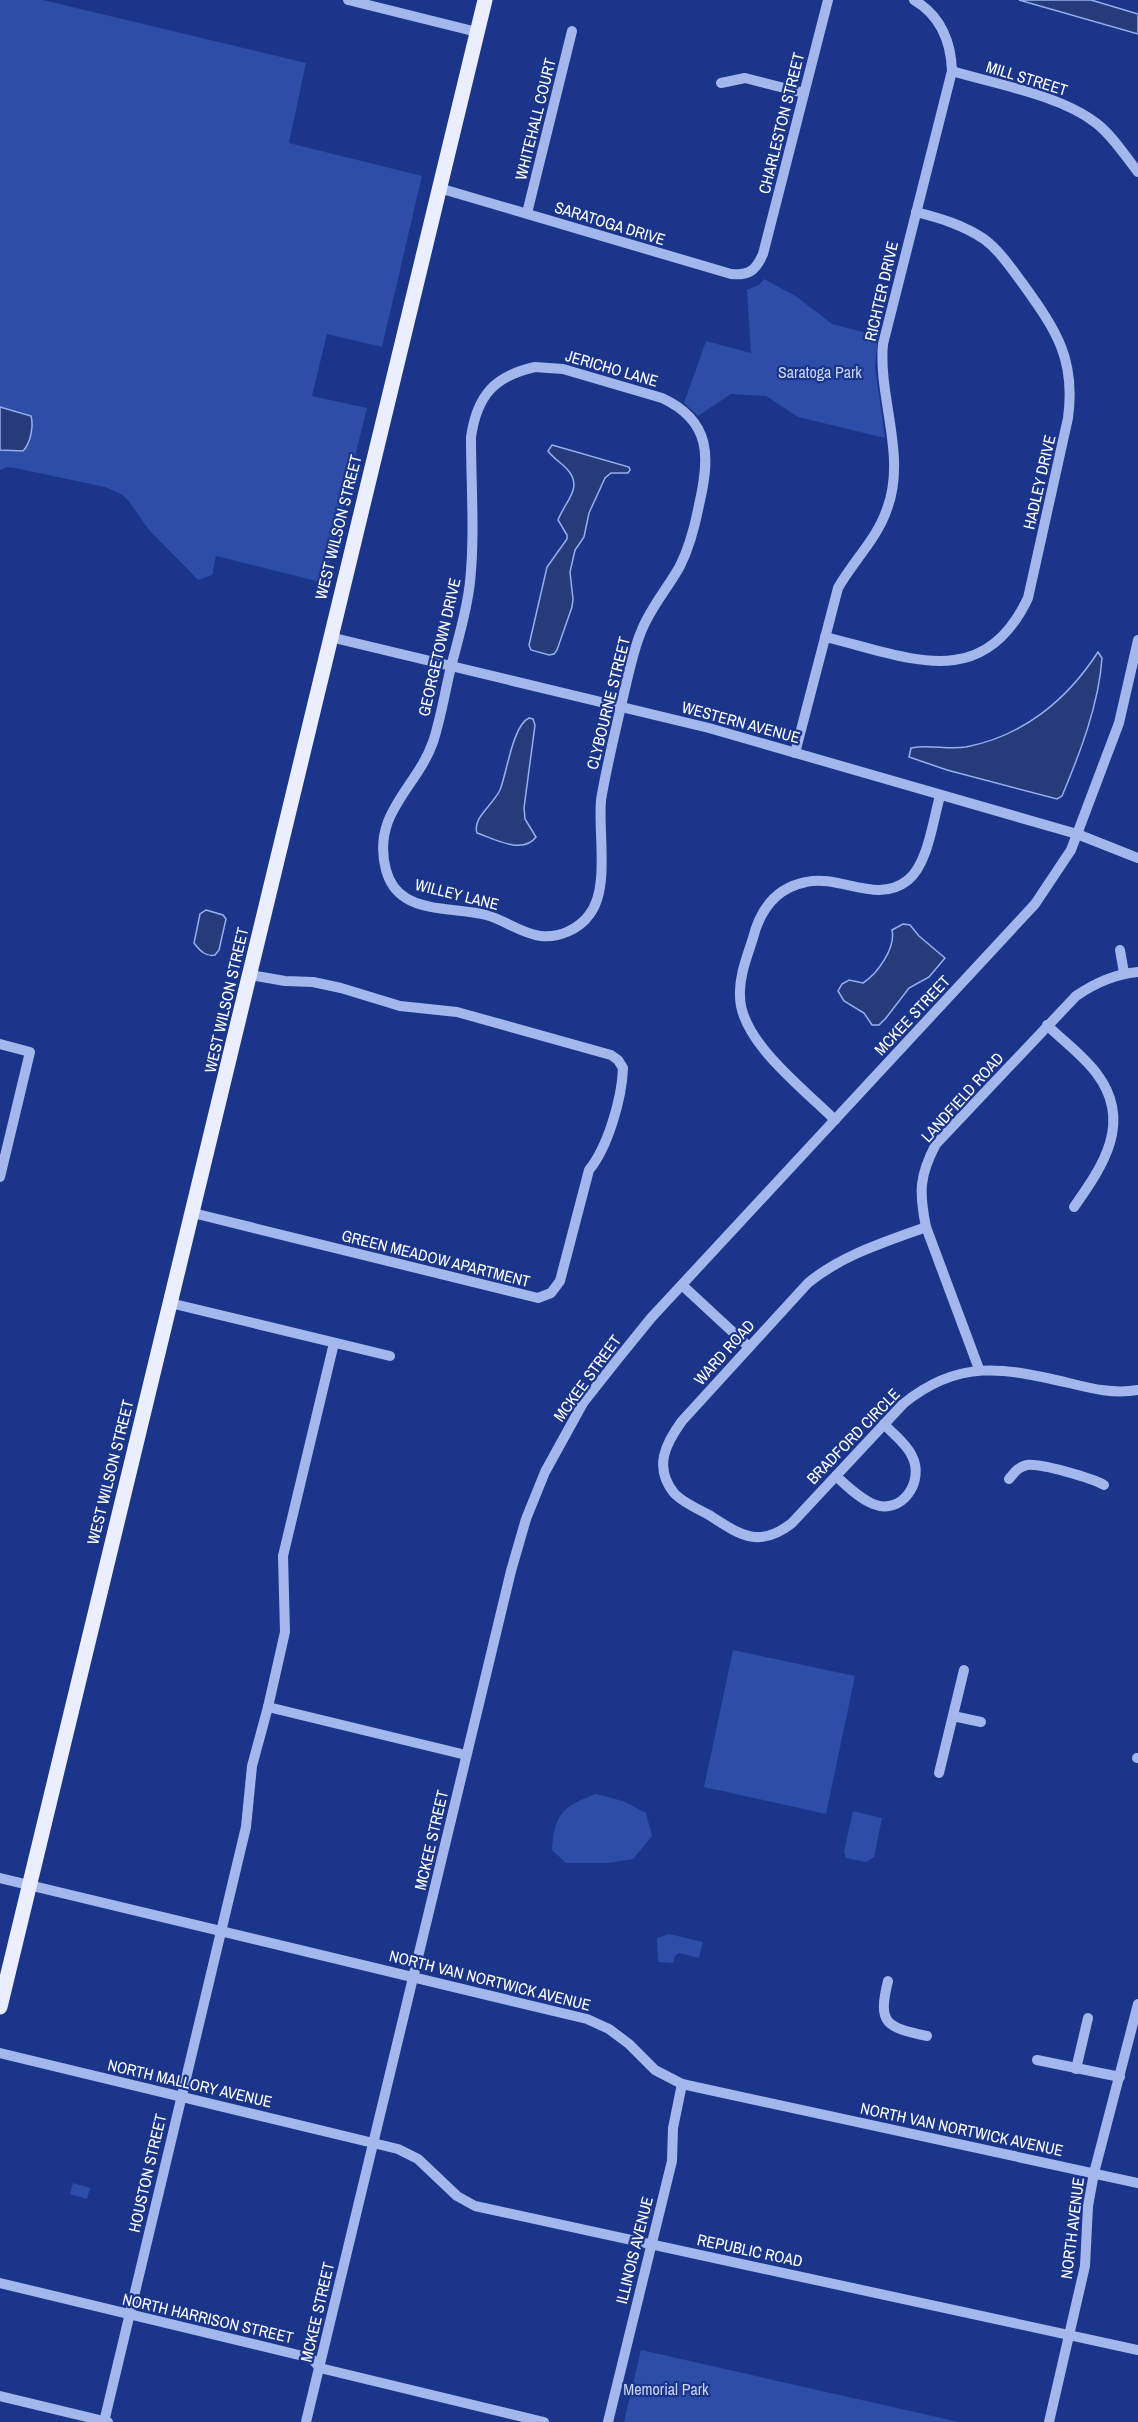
<svg xmlns="http://www.w3.org/2000/svg" width="1138" height="2422" font-family="'Archivo Narrow',sans-serif">
<style>
.green{fill:#2d4da8}
.water{fill:#273b7b;stroke:#96afef;stroke-width:1.5}
.lines{fill:none;stroke-linecap:round;stroke-linejoin:round}
.minor{stroke:#a4b7ed;stroke-width:10}
.major{stroke:#eaeeff;stroke-width:15}
.labels{text-anchor:middle;stroke-width:4.5;stroke-linejoin:round;paint-order:stroke}
.street-label{font-size:16px;fill:#fff;stroke:#1a358a}
.park-label{font-size:16px;fill:#c9d6f9;stroke:#1a358a}
</style>
<rect width="100%" height="100%" fill="#1a358a"/>
<g class="green">
<polygon points="0,0 43,0 306,63 289,143 422,176 382,347 327,334 312,396 367,408 324,583 216,556 212,575 198,580 149,530 128,500 121,494 105,487 15,468 7,467 0,470"/>
<polygon points="764,279 797,297 832,324 878,336 875,367 885,438 798,417 766,396 731,394 698,416 684,403 706,341 751,353 747,290 760,284"/>
<polygon points="733,1650 855,1676 826,1814 704,1787"/>
<path d="M596 1794 623 1801 646 1813 652 1836 633 1859 608 1863H566L552 1850C554 1814 563 1806 596 1794Z"/>
<polygon points="853,1811 882,1818 874,1857 866,1862 846,1858 844,1851"/>
<polygon points="669,1934 703,1942 699,1958 679,1953 675,1956 673,1963 658,1962 657,1938"/>
<polygon points="73,2183 90,2188 87,2199 70,2194"/>
<polygon points="641,2350 959,2422 624,2422"/>
</g>
<g class="water">
<polygon points="1019,0 1091,0 1138,14 1138,34"/>
<path d="M0 407 31 416C34 427 30 444 23 451L0 450Z"/>
<path d="M552 445 629 467 630 470 628 473H611L605 478 589 513 584 537 575 550 570 572 573 599 572 607 557 650 554 654 549 655 531 650 529 645 547 567 567 539V535L558 520C565 501 585 487 566 468 560 462 553 458 548 451Z"/>
<path d="M1098 652 1102 658C1099 704 1080 753 1062 796L1057 799 947 770 909 757 911 748C929 744 947 750 966 747 1023 736 1067 700 1098 652Z"/>
<path d="M529 718 533 719 535 725 524 808 525 819 536 837C523 855 494 839 477 833 472 818 493 805 500 790 507 772 513 725 529 718Z"/>
<path d="M206 910 223 915 226 919 219 950 215 955C206 957 200 951 194 943L200 914Z"/>
<path d="M903 924 910 925 919 936 945 958 929 977 909 988 886 1018 879 1025H872L864 1013 844 1001 838 991 842 984 849 980 863 983C877 974 896 948 892 930Z"/>
</g>
<g class="lines">
<g class="minor">
<polyline points="348,0 477,32"/>
<path d="M952 71C995 84 1060 95 1096 123 1113 136 1125 156 1138 172"/>
<polyline points="721,83 745,78 804,93"/>
<path d="M439 188 731 274C749 276 756 270 763 254L828 0"/>
<polyline points="527,213 572,31"/>
<path d="M535 367 563 369 662 398C712 421 710 458 699 505 695 526 690 546 680 566 668 588 650 608 641 632 633 651 629 673 624 693 616 729 607 764 601 800 598 834 610 889 589 915 579 929 559 938 541 936 522 934 505 920 486 915 463 909 426 911 406 898 396 892 389 881 386 870 371 813 417 788 433 742 441 718 445 691 451 667 458 639 467 611 470 582 475 535 471 485 471 437 477 396 494 376 535 367Z"/>
<polyline points="330,637 709,728 1077,834 1138,858"/>
<path d="M825 637C906 656 982 695 1028 598L1068 418C1076 359 1056 330 1023 284 1011 268 1000 251 984 239 963 225 940 218 916 212"/>
<path d="M795 753 838 588C853 561 877 539 887 509 907 456 878 398 883 344L952 71C951 41 941 16 914 0"/>
<polyline points="1120,950 1124,973"/>
<path d="M1047 1025C1063 1041 1083 1055 1097 1074 1133 1122 1103 1166 1074 1207"/>
<polyline points="0,1044 30,1052 0,1177"/>
<path d="M835 1120C804 1089 740 1041 740 996 739 976 747 957 753 938 760 910 776 888 806 882 840 874 877 905 908 880 928 864 933 820 940 796"/>
<path d="M193 1213 538 1298 551 1293 560 1281 589 1170C608 1147 622 1098 623 1068L618 1060 611 1055 457 1012 400 1006 341 988 313 982 285 981 250 975"/>
<path d="M926 1227C885 1242 842 1255 808 1283L682 1421C666 1443 653 1467 674 1493 682 1502 698 1509 709 1515 740 1535 759 1549 792 1523L903 1404C959 1358 1004 1368 1069 1383 1093 1389 1114 1394 1138 1390"/>
<polyline points="682,1285 749,1347"/>
<polyline points="170,1303 390,1356"/>
<path d="M979 1369 926 1227C919 1192 919 1176 936 1144L1076 996C1095 983 1114 974 1138 972"/>
<path d="M836 1476C847 1486 859 1498 873 1504 902 1516 925 1481 912 1456 907 1444 893 1434 884 1424"/>
<path d="M1009 1479C1015 1472 1018 1467 1027 1465 1040 1463 1092 1478 1104 1485"/>
<polyline points="268,1707 466,1755"/>
<polyline points="953,1716 981,1722"/>
<polyline points="1137,1758 1138,1758"/>
<polyline points="939,1773 964,1670"/>
<polyline points="0,1878 587,2019 609,2029 629,2044 655,2070 682,2084 1138,2183"/>
<path d="M888 1981C877 2025 887 2027 927 2036"/>
<polyline points="0,2053 398,2149 418,2159 457,2196 475,2206 1138,2350"/>
<polyline points="1037,2060 1120,2077"/>
<polyline points="1076,2069 1088,2018"/>
<polyline points="0,2283 307,2357 313,2360 320,2368 544,2422"/>
<polyline points="0,2396 108,2422"/>
<polyline points="104,2422 246,1827 252,1766 268,1707 285,1632 283,1556 334,1343"/>
<polyline points="306,2422 511,1571 526,1519 545,1472 583,1403 617,1360 651,1318 1035,904 1071,850 1119,723 1138,640"/>
<polyline points="608,2422 672,2161 673,2128 682,2084"/>
<polyline points="1049,2422 1085,2266 1088,2206 1094,2173 1138,2004"/>
</g>
<polyline class="major" points="0,2007 485,0"/>
</g>
<g class="labels">
<g class="street-label">
<text transform="translate(1027 78) rotate(17)" y="6">MILL STREET</text>
<text transform="translate(535 119) rotate(-76)" y="6">WHITEHALL COURT</text>
<text transform="translate(781 123) rotate(-76)" y="6">CHARLESTON STREET</text>
<text transform="translate(610 223) rotate(17)" y="6">SARATOGA DRIVE</text>
<text transform="translate(881 291) rotate(-77)" y="6">RICHTER DRIVE</text>
<text transform="translate(612 368) rotate(16)" y="6">JERICHO LANE</text>
<text transform="translate(1039 482) rotate(-77)" y="6">HADLEY DRIVE</text>
<text transform="translate(338 527) rotate(-76)" y="6">WEST WILSON STREET</text>
<text transform="translate(439 647) rotate(-77)" y="6">GEORGETOWN DRIVE</text>
<text transform="translate(608 703) rotate(-76)" y="6">CLYBOURNE STREET</text>
<text transform="translate(741 722) rotate(15)" y="6">WESTERN AVENUE</text>
<text transform="translate(457 894) rotate(14)" y="6">WILLEY LANE</text>
<text transform="translate(226 1000) rotate(-77)" y="6">WEST WILSON STREET</text>
<text transform="translate(912 1015) rotate(-47)" y="6">MCKEE STREET</text>
<text transform="translate(962 1097) rotate(-48)" y="6">LANDFIELD ROAD</text>
<text transform="translate(436 1258) rotate(14)" y="6">GREEN MEADOW APARTMENT</text>
<text transform="translate(724 1352) rotate(-48)" y="6">WARD ROAD</text>
<text transform="translate(587 1378) rotate(-54)" y="6">MCKEE STREET</text>
<text transform="translate(853 1436) rotate(-46)" y="6">BRADFORD CIRCLE</text>
<text transform="translate(110 1472) rotate(-76)" y="6">WEST WILSON STREET</text>
<text transform="translate(431 1840) rotate(-77)" y="6">MCKEE STREET</text>
<text transform="translate(490 1980) rotate(14)" y="6">NORTH VAN NORTWICK AVENUE</text>
<text transform="translate(190 2083) rotate(13)" y="6">NORTH MALLORY AVENUE</text>
<text transform="translate(962 2129) rotate(12)" y="6">NORTH VAN NORTWICK AVENUE</text>
<text transform="translate(147 2173) rotate(-77)" y="6">HOUSTON STREET</text>
<text transform="translate(1072 2228) rotate(-83)" y="6">NORTH AVENUE</text>
<text transform="translate(634 2250) rotate(-76)" y="6">ILLINOIS AVENUE</text>
<text transform="translate(750 2250) rotate(12)" y="6">REPUBLIC ROAD</text>
<text transform="translate(317 2312) rotate(-77)" y="6">MCKEE STREET</text>
<text transform="translate(208 2318) rotate(13)" y="6">NORTH HARRISON STREET</text>
</g>
<g class="park-label">
<text x="820" y="378">Saratoga Park</text>
<text x="666" y="2395">Memorial Park</text>
</g>
</g>
</svg>
